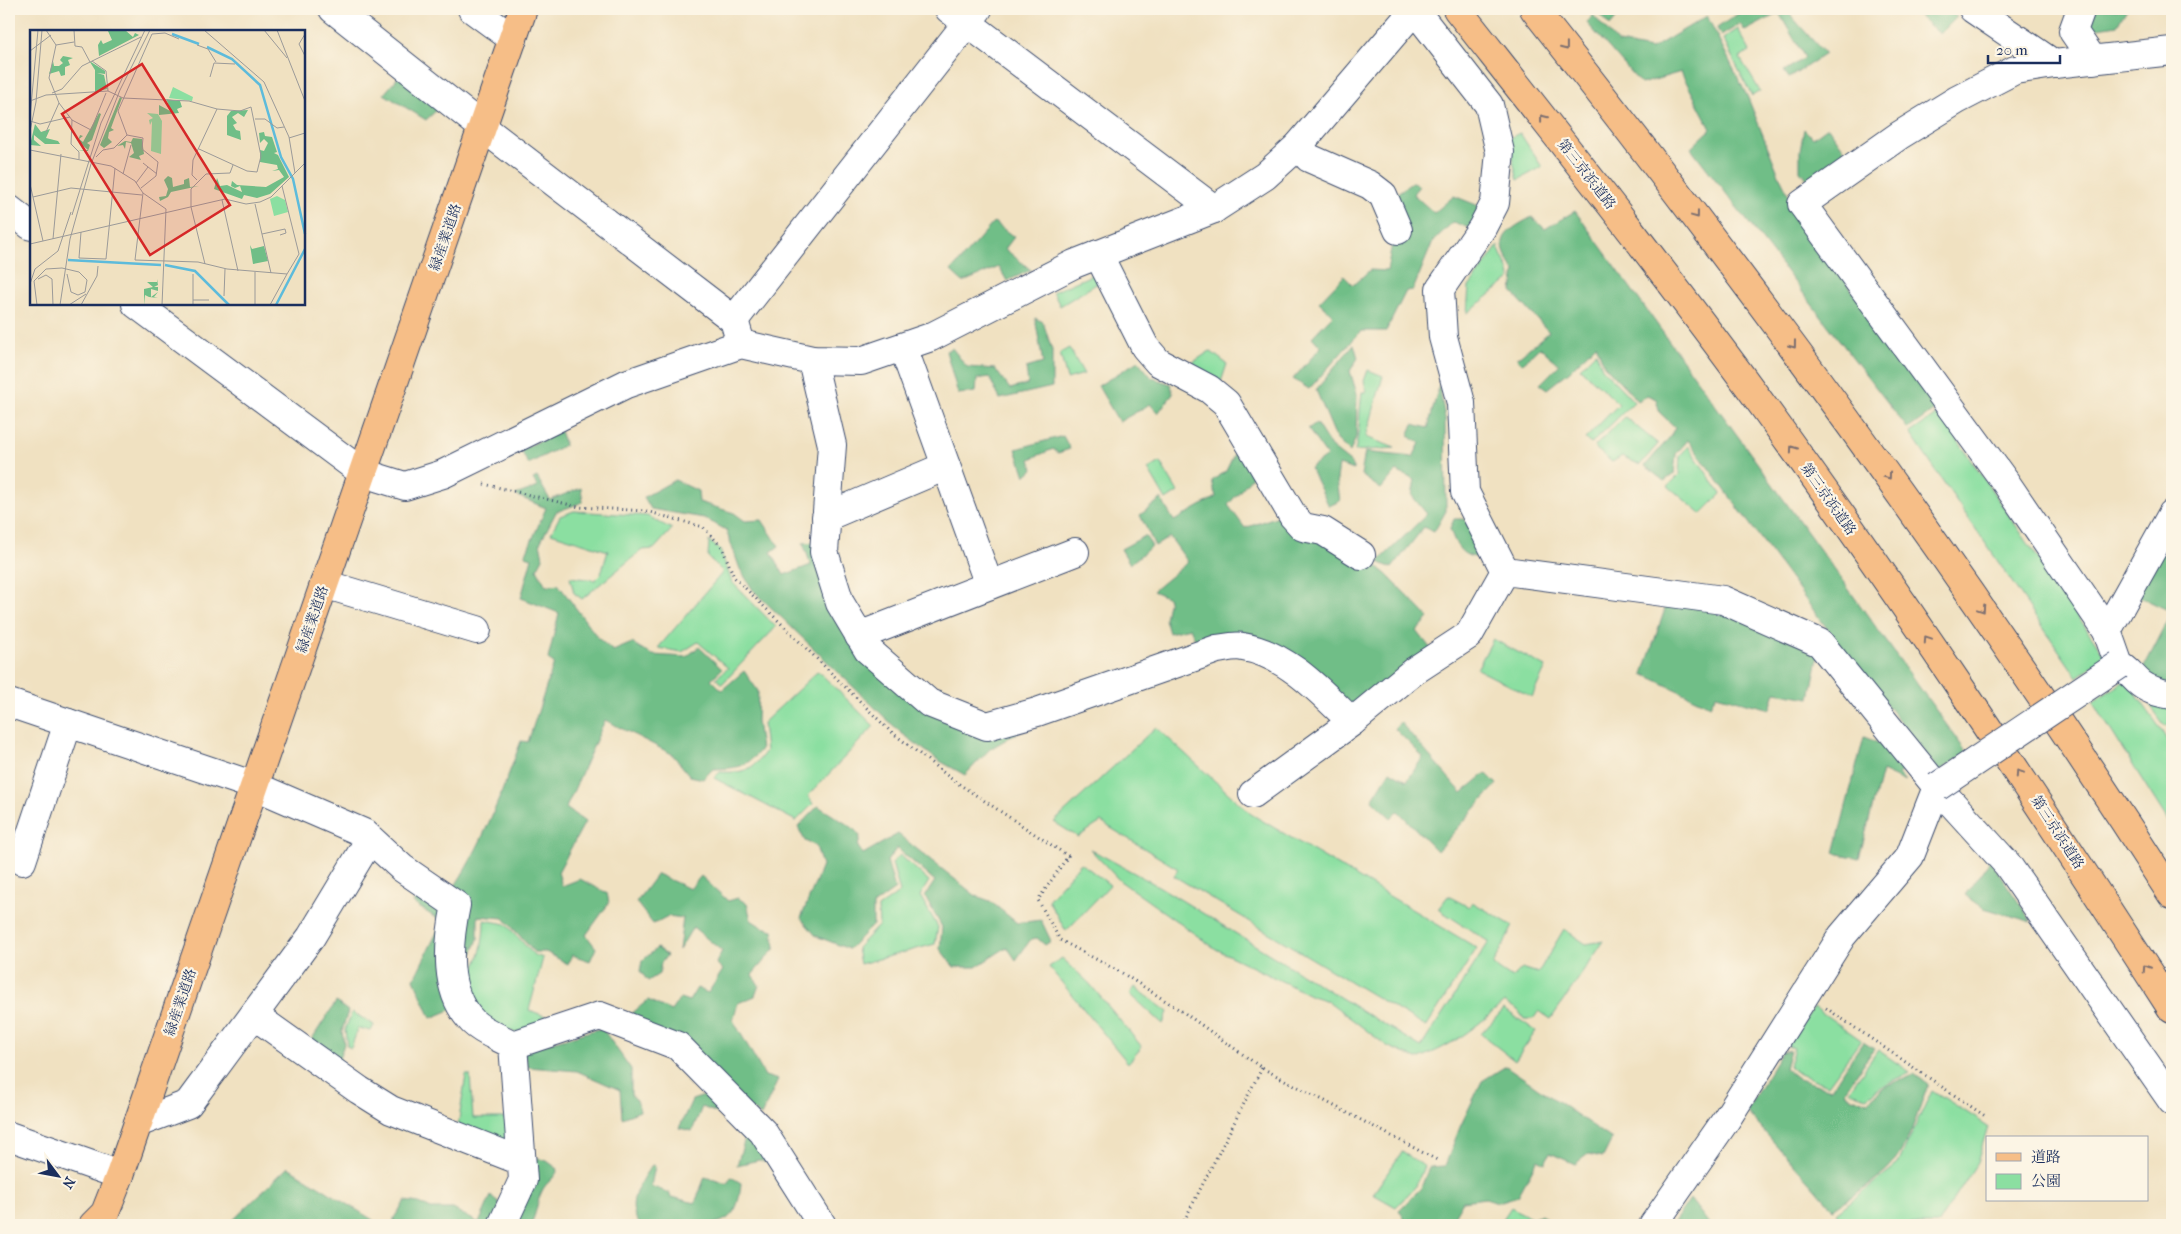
<svg xmlns="http://www.w3.org/2000/svg" width="2181" height="1234" font-family="'IM FELL French Canon','Noto Serif JP',serif">
<style>
.green{fill:#8bdfa1;stroke:#538780}
.forest{fill:#70be87;stroke:#467672}
.lines{fill:none;stroke-linecap:round;stroke-linejoin:round}
.minor-casing{stroke:#3b4a6d;stroke-width:30}
.major-casing{stroke:#3b4a6d;stroke-width:30}
.highway-casing{stroke:#3b4a6d;stroke-width:30}
.path{stroke:#3b4a6d;stroke-width:3;stroke-dasharray:1 4;stroke-linecap:butt}
.minor{stroke:#fff;stroke-width:28}
.major{stroke:#f6be87;stroke-width:28}
.highway{stroke:#f6be87;stroke-width:28}
.minor-bridge-casing{stroke:#3b4a6d;stroke-width:30;stroke-linecap:butt}
.minor-bridge{stroke:#fff;stroke-width:28}
.oneway{stroke:#7e6f70}
.labels{text-anchor:middle;stroke-width:4.5;stroke-linejoin:round;paint-order:stroke}
.street-label{font-size:14px;fill:#1b2f5e;stroke:#fcf5e5}
.inset-river{fill:none;stroke:#5dbbdb;stroke-width:2.5}
.inset-road{fill:none;stroke:#9b9a99;stroke-width:1}
.view{fill:#d62828;fill-opacity:0.15;stroke:#d62828;stroke-width:2.5}
.inset-edge{fill:none;stroke:#1b2f5e;stroke-width:2.5}
</style>
<rect width="100%" height="100%" fill="#fcf5e5"/>
<filter id="ink" filterUnits="userSpaceOnUse"><feTurbulence type="fractalNoise" baseFrequency=".02" numOctaves="2"/><feDisplacementMap in="SourceGraphic" scale="10" xChannelSelector="R" yChannelSelector="G"/><feConvolveMatrix kernelMatrix="1 2 1 2 8 2 1 2 1" color-interpolation-filters="sRGB"/></filter>
<filter id="wash" filterUnits="userSpaceOnUse"><feTurbulence type="fractalNoise" baseFrequency=".0096" numOctaves="4" result="noise"/><feDisplacementMap in="SourceGraphic" scale="20" xChannelSelector="R" yChannelSelector="G"/><feGaussianBlur stdDeviation="1.12" result="paint"/><feColorMatrix in="noise" values="0 0 0 0 0 0 0 0 0 0 0 0 0 0 0 0 0 1.4 0 .05"/><feComposite in="paint" operator="in"/></filter>
<g filter="url(#wash)">
<rect width="100%" height="100%" fill="#f0e1c1"/>
<g class="green">
<polygon points="1738,29 1750,51 1740,58 1760,91 1752,96 1723,39"/>
<polygon points="1520,133 1542,167 1518,180 1507,139"/>
<path d="M1498 246C1501 258 1510 267 1510 279L1467 313 1469 287Z"/>
<polygon points="1094,274 1098,283 1060,306 1053,292"/>
<polygon points="1069,348 1084,374 1067,379 1060,353"/>
<polygon points="1210,351 1227,364 1220,385 1186,367"/>
<polygon points="1596,352 1602,368 1634,402 1591,444 1585,439 1619,404 1580,368"/>
<path d="M1368 370 1383 376 1366 437 1395 448 1355 451C1360 431 1359 412 1362 392H1367L1364 381Z"/>
<polygon points="1939,413 2105,656 2077,677 1910,433"/>
<polygon points="1625,417 1658,444 1640,465 1622,456 1612,462 1594,447"/>
<polygon points="1688,446 1721,494 1701,514 1668,486 1679,475 1680,456"/>
<polygon points="1160,462 1178,492 1166,500 1148,469"/>
<polygon points="574,511 647,516 672,529 654,549 642,550 582,599 574,593 570,577 595,580 601,574 608,551 551,533 560,516"/>
<polygon points="709,541 720,550 732,582 776,627 722,684 716,678 728,668 698,642 682,652 658,648 723,572 708,557"/>
<polygon points="1493,639 1546,667 1532,697 1477,669"/>
<path d="M818 671 874 726 808 796 813 804 796 821 714 778 720 772C744 773 752 771 766 751L763 723Z"/>
<polygon points="2126,680 2160,728 2172,749 2172,827 2093,702"/>
<polygon points="2161,700 2172,702 2172,722 2165,726 2150,705"/>
<polygon points="1156,727 1251,814 1477,948 1426,1027 1174,876 1178,869 1101,822 1078,837 1054,822"/>
<path d="M1090 849 1160 887 1421 1047 1489 942 1438 909 1448 896 1469 907 1472 902 1513 926 1493 965 1512 978 1522 968 1538 973 1564 929 1586 944 1604 941 1551 1019 1539 1011 1533 1019H1524L1518 1010 1504 1002C1475 1028 1454 1045 1417 1059L1387 1046 1328 1001 1312 996 1216 949 1120 881Z"/>
<polygon points="900,855 929,881 920,896 938,927 935,944 860,964 857,948 879,925 878,908 900,892 892,863"/>
<polygon points="1081,863 1110,885 1066,931 1048,900"/>
<path d="M484 920 506 924 534 955 543 958 529 1010 553 1019 515 1033 478 1016 463 981C480 969 484 940 484 920Z"/>
<polygon points="1062,958 1089,983 1142,1047 1128,1063 1049,967"/>
<polygon points="1135,987 1168,1012 1163,1024 1130,994"/>
<polygon points="1814,1007 1861,1040 1828,1085 1800,1074 1789,1066 1794,1048 1787,1046"/>
<polygon points="1504,1009 1536,1031 1515,1061 1481,1034"/>
<polygon points="352,1012 374,1025 371,1031 358,1028 351,1048 347,1046 345,1030"/>
<polygon points="1878,1050 1910,1072 1884,1085 1866,1097 1849,1091"/>
<polygon points="466,1075 470,1075 473,1118 507,1118 513,1147 458,1126"/>
<polygon points="1932,1090 1988,1126 1977,1163 1937,1225 1846,1225 1836,1213 1898,1164"/>
<polygon points="1402,1152 1424,1166 1416,1186 1396,1207 1373,1194"/>
<polygon points="1511,1207 1543,1225 1499,1225"/>
</g>
<g class="forest">
<polygon points="1597,9 1624,9 1610,26 1596,11"/>
<polygon points="1745,9 1785,9 1825,54 1789,78 1784,71 1805,58 1779,13 1745,31 1740,24 1721,36 1717,28"/>
<polygon points="1911,9 1945,9 1957,17 1940,34"/>
<polygon points="2089,9 2127,9 2117,25 2093,29 2095,44 2082,29"/>
<polygon points="1593,15 1618,43 1651,49 1707,16 1748,98 1779,175 1797,212 1936,409 1908,429 1691,148 1711,129 1681,72 1641,84 1587,23"/>
<polygon points="400,75 441,106 426,120 384,94"/>
<polygon points="1828,127 1850,158 1812,184 1800,171 1800,151 1804,129 1813,138"/>
<polygon points="1413,182 1419,186 1413,194 1434,213 1454,196 1484,208 1472,229 1453,222 1433,241 1413,290 1406,291 1386,331 1361,331 1309,389 1293,379 1321,347 1312,337 1333,315 1319,302 1344,276 1353,285 1370,270 1387,271 1393,238 1393,196"/>
<path d="M1575 211 1967 753 1939 771 1834 638 1688 440 1676 454 1674 474 1664 481 1645 466 1670 437 1675 427 1660 413 1656 399 1647 395 1638 401 1604 365 1596 344 1570 371 1547 389 1540 384 1559 365 1540 347 1522 364 1517 358 1549 332 1512 292 1515 271C1493 240 1502 233 1532 217L1545 229Z"/>
<polygon points="994,222 1014,237 1005,249 1031,270 1007,281 999,267 963,282 951,271"/>
<polygon points="1035,318 1043,322 1052,350 1052,387 1000,399 989,377 977,379 976,392 958,394 946,351 952,348 967,367 995,369 1010,389 1028,384 1026,368 1043,363"/>
<polygon points="1354,344 1358,358 1350,371 1357,394 1356,437 1350,452 1337,440 1316,390"/>
<polygon points="1138,361 1152,378 1171,384 1173,394 1158,413 1150,404 1119,422 1098,386"/>
<polygon points="1439,385 1445,418 1446,511 1434,532 1424,527 1392,568 1378,562 1427,514 1412,496 1415,480 1396,471 1381,489 1361,475 1365,452 1413,457 1420,443 1408,436 1413,424 1428,428"/>
<polygon points="1316,423 1331,447 1350,462 1354,470 1339,465 1337,479 1340,501 1329,506 1310,468 1327,456 1308,429"/>
<polygon points="560,431 565,445 528,464 521,450"/>
<polygon points="1063,436 1070,449 1058,453 1053,449 1030,459 1033,469 1025,476 1016,449"/>
<polygon points="1243,445 1257,471 1228,505 1245,528 1281,515 1369,560 1387,575 1429,618 1417,631 1431,649 1350,711 1305,669 1198,645 1190,628 1169,633 1165,619 1169,598 1153,591 1188,562 1170,537 1155,546 1140,515 1161,499 1174,521 1216,497 1212,481 1226,471 1235,452"/>
<path d="M537 477 550 500 581 488 583 502 556 512 540 543 543 558 537 569 546 586 558 584 598 638 613 651 632 643 652 655 686 657 699 647 722 669 711 679 722 690 744 671 758 691 757 721 761 749C747 768 736 768 713 769L703 779 690 776 672 754 605 720 566 808 585 822 558 872 562 886 580 879 607 893 609 903 586 935 596 948 590 961 572 955 568 964 546 952H534L504 918 478 916V939L464 974 449 895C482 847 501 795 521 741L528 742 554 663 548 659 559 613 521 598 532 558 525 556 546 508 515 495 538 487 533 479Z"/>
<polygon points="675,480 698,491 699,502 734,513 745,521 762,520 779,546 771,552 784,575 811,565 803,543 816,542 834,605 928,707 1032,724 990,749 965,775 938,760 900,732 753,590 740,569 726,530 704,518 651,509 644,497"/>
<path d="M1454 519H1465L1482 549 1476 557C1460 556 1455 543 1450 529Z"/>
<polygon points="2172,529 2172,612 2136,595"/>
<polygon points="1145,536 1152,546 1130,564 1121,549"/>
<polygon points="1667,603 1720,610 1819,653 1810,698 1775,692 1770,709 1716,695 1710,706 1643,674"/>
<polygon points="2172,613 2172,688 2142,671"/>
<polygon points="1400,722 1462,793 1486,773 1497,784 1437,851 1398,811 1391,818 1372,800 1390,771 1407,781 1423,757 1395,729"/>
<polygon points="1864,737 1886,746 1904,769 1898,774 1905,782 1882,771 1859,858 1834,853"/>
<polygon points="818,806 853,828 860,836 858,847 863,854 898,834 976,896 990,901 1017,923 1041,920 1051,941 1045,945 1037,938 1031,939 1016,960 1007,947 976,967 954,967 940,949 942,927 925,896 935,881 897,848 887,861 895,889 873,905 873,925 849,949 816,936 801,918 822,866 816,846 805,841 798,827"/>
<polygon points="1990,860 2032,922 1984,908 1965,895"/>
<polygon points="657,874 690,889 701,876 728,901 738,898 747,904 751,920 762,927 773,930 775,948 752,975 759,985 755,996 738,1003 733,1020 765,1076 778,1080 761,1116 624,1020 648,1000 671,1011 680,998 689,1001 697,988 708,993 723,970 716,963 722,951 693,927 679,950 683,918 668,916 653,924 636,902"/>
<polygon points="422,889 450,908 455,1008 431,1018 414,979 442,922 413,903"/>
<polygon points="657,948 667,955 661,963 659,974 648,981 640,971 642,961"/>
<polygon points="336,1002 348,1011 342,1031 344,1044 338,1062 308,1045"/>
<polygon points="602,1028 631,1069 631,1095 637,1100 640,1111 622,1118 620,1090 577,1071 528,1067 523,1050"/>
<path d="M1863 1042 1874 1049 1844 1092 1852 1098 1868 1101 1885 1086 1914 1074 1928 1084C1920 1106 1909 1144 1894 1162 1878 1181 1853 1195 1833 1209L1746 1111 1782 1052 1790 1050 1785 1068 1799 1079 1831 1089Z"/>
<polygon points="1506,1066 1612,1139 1603,1157 1588,1154 1575,1164 1550,1153 1545,1163 1538,1159 1518,1196 1498,1202 1485,1198 1463,1201 1449,1225 1408,1225 1399,1210 1421,1188 1429,1167 1445,1166 1460,1127 1482,1081"/>
<polygon points="713,1093 740,1122 702,1107 692,1131 679,1128 692,1100"/>
<polygon points="747,1131 772,1163 759,1160 737,1165"/>
<path d="M535 1157 547 1161 558 1169C555 1179 546 1182 542 1191 536 1203 537 1214 530 1225H516L533 1178Z"/>
<path d="M652 1165 655 1166 651 1186 669 1193 671 1197 695 1203 705 1177 727 1184 731 1177 741 1183C738 1222 724 1225 688 1225 672 1225 657 1225 641 1225 623 1207 640 1181 652 1165Z"/>
<polygon points="288,1167 373,1220 371,1225 228,1225"/>
<polygon points="491,1196 500,1203 495,1225 394,1225 394,1218 405,1201 419,1203 431,1209 453,1209 479,1223"/>
<polygon points="1690,1199 1710,1225 1672,1225"/>
<polygon points="1541,1214 1555,1225 1524,1225"/>
</g>
</g>
<g filter="url(#ink)">
<g class="lines">
<g class="minor-casing">
<g id="minor">
<polyline points="333,9 482,127 734,320 741,344"/>
<polyline points="472,9 513,39"/>
<polyline points="949,9 1214,209"/>
<polyline points="1414,9 1489,105 1500,152 1495,203 1482,228 1440,289 1443,337 1461,403 1465,492 1505,571"/>
<polyline points="1973,9 2054,64 2172,51"/>
<polyline points="2081,9 2073,31 2093,60"/>
<polyline points="2054,64 2015,70 1957,100 1900,135 1802,204 2004,480 2107,631"/>
<polyline points="1298,146 1309,158 1370,185 1383,195 1398,230"/>
<polyline points="9,209 31,226"/>
<polyline points="1098,254 1145,347 1158,362 1209,389 1226,403 1293,516 1303,527 1323,531 1361,555"/>
<polyline points="136,304 363,473 405,486 443,474 626,384 741,344 812,360 861,361 931,337 1074,264 1214,209 1265,176 1298,146 1415,9"/>
<polyline points="734,320 978,9"/>
<polyline points="903,347 989,585"/>
<path d="M812 360 832 445 824 552 840 603 868 650 929 703 987 726 1037 712 1217 649C1225 648 1235 645 1243 647 1287 654 1322 693 1352 722L1414 671 1469 635 1505 571"/>
<path d="M2172 514 2107 631 2119 665C2129 670 2132 677 2141 684 2150 691 2161 693 2172 695"/>
<polyline points="826,517 946,466"/>
<polyline points="1505,571 1723,600 1820,643 1937,787 2007,864 2172,1101"/>
<polyline points="324,584 477,630"/>
<polyline points="859,636 1075,552"/>
<path d="M9 703 255 786 364 833 402 868 456 905C448 943 443 992 473 1022 483 1032 501 1038 513 1045L523 1180 502 1225"/>
<polyline points="1253,794 1352,722"/>
<polyline points="22,861 68,723"/>
<polyline points="255,1016 359,1090 391,1110 521,1161"/>
<polyline points="513,1045 600,1016 678,1046 763,1132 822,1225"/>
<polyline points="138,1123 188,1104 311,937 370,839"/>
<polyline points="9,1136 120,1175"/>
<polyline points="1653,1225 1726,1120 1842,936 1910,856 1937,787"/>
</g>
</g>
<g class="major-casing">
<polyline id="major" points="93,1225 105,1213 120,1175 523,9"/>
</g>
<g class="highway-casing">
<g id="highway">
<path d="M1457 9C1561 141 1667 274 1766 410 1908 605 2041 806 2172 1009"/>
<path d="M1534 9C1761 295 1975 588 2172 895"/>
</g>
</g>
<g class="path">
<polyline points="484,484 579,507 646,511 703,527 722,547 734,577 889,730 953,780 1068,856 1038,900 1060,940 1122,973 1183,1012 1262,1068 1439,1161"/>
<polyline points="1826,1008 1985,1116"/>
<polyline points="1182,1225 1262,1068"/>
</g>
<use href="#minor" class="minor"/>
<use href="#major" class="major"/>
<use href="#highway" class="highway"/>
<g class="minor-bridge-casing">
<polyline id="minor-bridge" points="1937,787 2119,665"/>
</g>
<use href="#minor-bridge" class="minor-bridge"/>
</g>
<defs><path id="oneway-chevron" d="M-2-3.5L2.5 0L-2 3.5" fill="none" stroke-width="1.6" stroke-linecap="round" stroke-linejoin="round" transform="scale(1.25)"/></defs>
<g class="oneway">
<use href="#oneway-chevron" transform="translate(1565 47) rotate(52)"/>
<use href="#oneway-chevron" transform="translate(1543 118) rotate(-128)"/>
<use href="#oneway-chevron" transform="translate(1696 215) rotate(53)"/>
<use href="#oneway-chevron" transform="translate(1793 345) rotate(53)"/>
<use href="#oneway-chevron" transform="translate(1793 449) rotate(-125)"/>
<use href="#oneway-chevron" transform="translate(1888 476) rotate(54)"/>
<use href="#oneway-chevron" transform="translate(1982 609) rotate(56)"/>
<use href="#oneway-chevron" transform="translate(1927 639) rotate(-124)"/>
<use href="#oneway-chevron" transform="translate(2019 773) rotate(-124)"/>
<use href="#oneway-chevron" transform="translate(2146 968) rotate(-123)"/>
</g>
</g>
<g class="labels">
<g class="street-label">
<text transform="translate(1587 174) rotate(52)" y="5">第三京浜道路</text>
<text transform="translate(445 237) rotate(-71)" y="5">緑産業道路</text>
<text transform="translate(1829 499) rotate(55)" y="5">第三京浜道路</text>
<text transform="translate(312 619) rotate(-71)" y="5">緑産業道路</text>
<text transform="translate(2058 832) rotate(57)" y="5">第三京浜道路</text>
<text transform="translate(180 1002) rotate(-71)" y="5">緑産業道路</text>
</g>
</g>
<g transform="translate(30 30)">
<rect width="275" height="275" fill="#f0e1c1"/>
<path d="M143 57 163 67 162 71 139 68ZM117 83 128 84 132 91 131 124 121 121 122 91 120 95 119 90 123 88ZM247 166 255 170 258 182 244 186 240 169Z" fill="#8bdfa1"/>
<path d="M81 0H95L103 7 105 3 109 5 69 26 68 15 71 10 73 14 82 10 78 1ZM33 26 43 28 38 30 40 35 35 37V45L31 46 29 41 19 44 23 31 24 36H29L33 33 30 30ZM60 32H61L75 41V44L67 43 74 45 77 59 65 62V40ZM90 67 92 68 81 98 84 100 79 102 78 108 82 112 74 118 70 115ZM136 69 150 71 152 77 147 79 149 83 129 85V75L142 82ZM218 80 214 87 208 83 202 87 207 93 203 95 206 100 210 101 211 110 197 105V86L201 81ZM69 83 71 84 62 110 57 113 60 115 58 121 47 120H58L48 111 50 105 53 106 49 109 53 112ZM5 94 11 102 20 99 16 108 28 111 30 114H15L4 105V110L11 116 0 115ZM234 102 235 106 242 107 247 122 244 123 248 125 259 147 240 164 227 168 214 165 212 169 184 159 187 148 190 156 197 155 212 162 210 156 205 158 201 156 202 151 207 155 236 157 254 147 249 140 242 141 248 139 247 135 230 132V120L234 121 238 113 234 109 230 113 229 103ZM103 108 112 109 114 124 109 126 111 130 99 127 104 123 101 113 96 112 95 119 93 115 87 116 95 111 101 112ZM138 146 142 148 143 157 154 154V150L159 148 160 157 169 156 141 162 138 167 130 171 129 167 136 166 138 159 134 150ZM220 215 222 219 234 216 238 231 223 234ZM127 249 128 255 124 257H128V261L121 259V267L128 262 124 267 128 268 119 267 115 265 114 275V259L123 257 117 252H127Z" fill="#70be87"/>
<path class="inset-river" d="M142 4 169 14M177 17 202 29 230 55 251 127 263 149 275 204M38 230 131 235M135 235 165 241 199 275M246 275 275 219"/>
<path class="inset-road" d="M16 0 26 15M44 0 45 16 52 17 60 32M174 0 234 52 259 107 265 143M234 0 257 28M247 0 275 71M275 4 269 14 275 26M44 12 26 15 19 48 29 73 42 90 41 114 49 122V129M167 15 178 19 186 32M0 21 21 5M0 29V53M62 31 76 41 78 61M180 47 184 33 205 34M22 63 32 59 52 36 111 7M0 71 16 65 78 61 93 68 159 71 187 79 210 81 221 77 231 126 227 142 217 141 169 119M0 87 8 0M225 89H235L247 98 254 97M42 90 61 100 76 63M0 91 10 94 40 87M0 101 6 72 12 0M16 102 29 73M97 105 88 81 122 4 135 3 149 9M97 105 113 108 112 119 128 132 126 146 111 158M259 108 275 103M0 120 81 136 105 151 113 163 136 179 132 275M66 127 73 120 84 118 97 105M113 133 127 144M93 144 101 115M167 150 162 145 163 130 187 79M106 153 118 137M0 154 13 211M113 163 105 230 168 232 197 239 257 244 269 224 252 156M3 167 41 158 112 165M192 170 208 241M225 174 241 243M42 185 71 93 115 0M51 202 49 228 76 229 85 138M232 204 255 199 256 203 250 205M23 209 31 124M0 214 195 169 216 174 230 172 241 167 275 133M175 234 161 177V159L176 144 200 143 203 135M225 242V275M8 249 16 245 22 249 23 275M0 254 5 239 28 221 41 182M194 266 195 239M163 270H179M7 275 4 251 16 239 32 238 49 242 57 250 55 262 48 265 41 262 37 244M30 275 40 209 61 134 90 60 120 0M39 275 56 264M51 275 67 246 68 236M163 275V244M240 275 257 244"/>
<path class="view" d="M112 34 200 175 120 225 32 84Z"/>
<rect width="275" height="275" class="inset-edge"/>
</g>
<rect width="2181" height="1234" fill="none" stroke="#fcf5e5" stroke-width="30"/>
<rect x="1986" y="1136" width="162" height="65" fill="#fcf5e5" stroke="#a2a6af"/>
<rect x="1996" y="1153" width="25" height="8" fill="#f6be87" stroke="#a2a6af"/>
<text x="2031" y="1162" font-size="15" fill="#1b2f5e">道路</text>
<rect x="1996" y="1174" width="25" height="15" fill="#8bdfa1" stroke="#a2a6af"/>
<text x="2031" y="1186" font-size="15" fill="#1b2f5e">公園</text>
<g transform="translate(58 1176) rotate(122)" stroke="#fcf5e5" stroke-width="4" paint-order="stroke">
<path d="M0-4L9 19L0 12L-9 19Z" fill="#1b2f5e"/>
<text y="-8" font-size="14" font-weight="bold" text-anchor="middle" fill="#1b2f5e">N</text>
</g>
<path d="M1988 55v8h72v-8" fill="none" stroke="#1b2f5e" stroke-width="2.5"/>
<text x="1996" y="55" font-size="15" fill="#1b2f5e" stroke="#fcf5e5" stroke-width="4" paint-order="stroke">20 m</text>
</svg>
